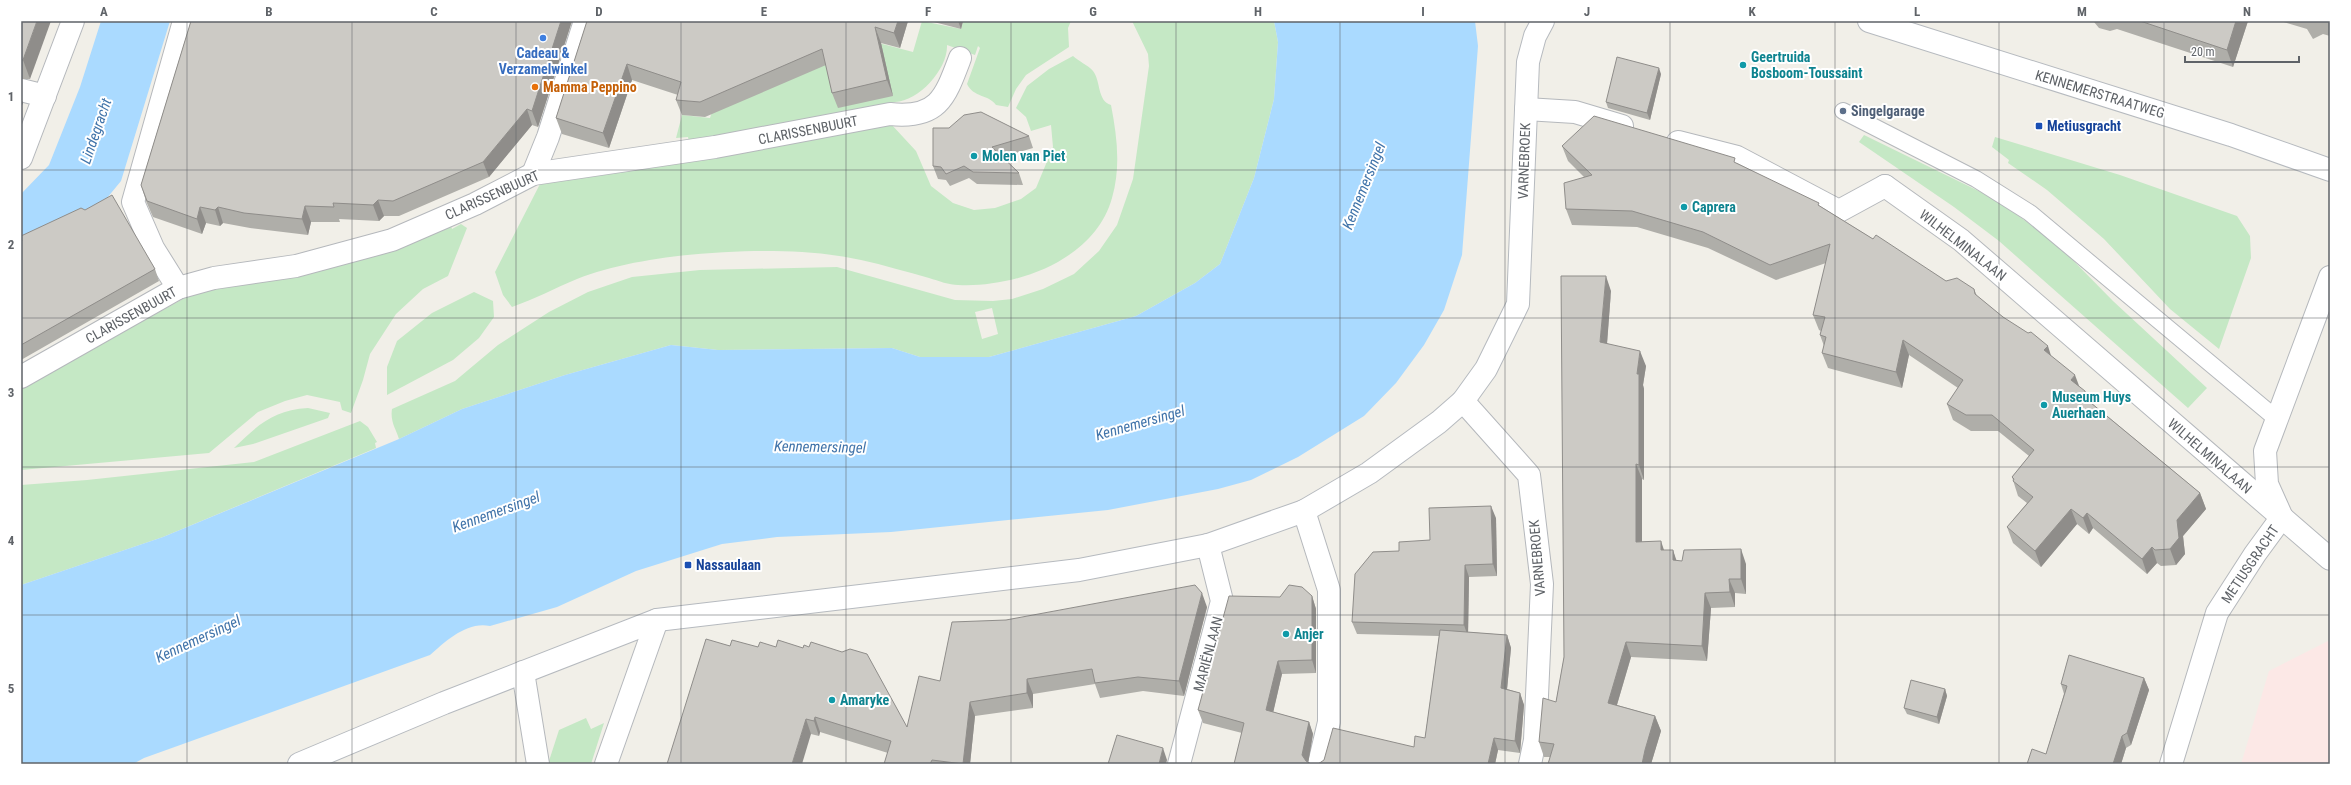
<svg xmlns="http://www.w3.org/2000/svg" width="2351" height="785" font-family="'Roboto Condensed',sans-serif">
<style>
.medical{fill:#fce8e6}
.green{fill:#c5e8c5;fill-rule:evenodd}
.water{fill:#aadaff}
.lines{fill:none;stroke-linecap:round;stroke-linejoin:round}
.service-casing{stroke:#b5b8bc;stroke-width:18}
.pedestrian-casing{stroke:#b5b8bc;stroke-width:24}
.minor-casing{stroke:#b5b8bc;stroke-width:24}
.secondary-casing{stroke:#b6babf;stroke-width:24}
.service{stroke:#fff;stroke-width:16}
.pedestrian{stroke:#fff;stroke-width:22}
.minor{stroke:#fff;stroke-width:22}
.secondary{stroke:#fff;stroke-width:22}
.wall{fill:#afaea9}
.shaded-wall{fill:#8f8d8a}
.building{fill:#cccac5;stroke:#8f8d8a}
.grid{fill:none;stroke:#5f6368;stroke-width:1;stroke-opacity:0.55}
.shop-dot{fill:#3f7fe0;stroke:#fff;stroke-width:1.5}
.culture-dot{fill:#0f9aa8;stroke:#fff;stroke-width:1.5}
.food-dot{fill:#e8710a;stroke:#fff;stroke-width:1.5}
.service-dot{fill:#5c6f8a;stroke:#fff;stroke-width:1.5}
.transit-dot{fill:#1a4fb4;stroke:#fff;stroke-width:1.5}
.labels{text-anchor:middle;stroke-width:4;stroke-linejoin:round;paint-order:stroke}
.shop-label{font-size:14px;font-weight:bold;fill:#366cbe;stroke:#fff}
.culture-label{font-size:14px;font-weight:bold;fill:#0d838f;stroke:#fff;text-anchor:start}
.food-label{font-size:14px;font-weight:bold;fill:#c56008;stroke:#fff;text-anchor:start}
.street-label{font-size:14px;fill:#5f6368;stroke:#fff}
.service-label{font-size:14px;font-weight:bold;fill:#4e5e75;stroke:#fff;text-anchor:start}
.transit-label{font-size:14px;font-weight:bold;fill:#164399;stroke:#fff;text-anchor:start}
.water-label{font-size:15px;font-style:italic;fill:#4174aa;stroke:#fff}
.neatline{fill:none;stroke:#5f6368;stroke-width:1.5}
.grid-label{font-size:13px;text-anchor:middle;font-weight:bold;fill:#5f6368}
</style>
<rect width="100%" height="100%" fill="#f1efe8"/>
<polygon class="medical" points="2330,640 2330,764 2241,764 2269,671"/>
<g class="green">
<path d="M922 21 961 29 963 21H1071L1068 28 1069 47 1026 75 1016 89 1008 107 996 105C988 94 974 98 967 84L980 48 978 46 975 55 947 45C948 69 919 101 895 102L839 118 689 143 688 137 676 138 682 115 710 118 715 102 852 36 913 52Z"/>
<path d="M1132 21H1274L1278 42 1274 99 1254 178 1220 264 1195 283 1136 316 989 357H920L892 348 718 350 671 345 565 375 462 409 399 439C396 429 390 422 392 409L455 381 498 345 549 312 588 292 632 277 700 270 837 267 955 300 993 301 1012 299 1043 289 1074 274 1099 251 1117 225 1133 179 1149 66 1148 54ZM992 308 998 334 982 339 975 312Z"/>
<path d="M1073 56C1078 61 1088 65 1093 71 1101 81 1097 101 1111 105 1117 136 1121 167 1112 198 1095 260 1016 288 958 285 949 285 939 281 929 278 907 272 884 265 861 260 830 253 796 251 765 251 709 251 629 258 577 279 555 288 535 299 512 307L503 295 495 272 540 184 891 124 916 151 931 186 953 203 974 210 995 208 1021 199 1036 188 1053 147 1051 125 1031 131 1026 117 1016 108 1027 86 1049 69Z"/>
<polygon points="1864,135 1995,199 2055,242 2113,301 2207,388 2188,408 1999,241 1954,207 1859,142"/>
<polygon points="1995,137 2120,175 2237,216 2250,236 2251,258 2219,349 2170,309 2104,239 2047,190 2008,163 2009,160 1992,147"/>
<polygon points="461,224 467,228 448,276 423,289 396,314 370,354 363,380 351,413 342,410 340,402 307,395 285,401 258,412 209,453 21,470 21,388 192,294 345,263 451,226 452,229"/>
<polygon points="474,292 493,301 494,317 479,338 453,360 387,395 387,367 397,341 432,313"/>
<path d="M308 408 330 413 328 418 253 444 234 448C258 425 273 410 308 408Z"/>
<polygon points="360,421 368,427 377,442 375,443 376,448 163,537 21,585 21,485 87,480 254,462"/>
<polygon points="586,718 591,729 604,723 591,764 548,764 559,730"/>
</g>
<g class="water">
<polygon points="101,21 170,21 121,181 107,198 21,249 21,194 49,165 80,87"/>
<path d="M1274 21H1475L1478 46 1462 255 1444 310 1424 345 1396 383 1364 416 1298 457 1251 480 1218 489 1108 510 891 532 777 537 722 544 636 571 557 607 490 626C467 621 446 641 430 655L144 758 133 764H21V585L163 537 399 439 462 409 565 375 671 345 718 350 892 348 920 357H989L1136 316 1195 283 1220 264 1254 178 1274 99 1278 42Z"/>
</g>
<g class="lines">
<g class="service-casing">
<polyline id="service" points="1843,111 1976,179 2030,213 2278,420"/>
</g>
<g class="pedestrian-casing">
<g id="pedestrian">
<polyline points="1526,109 1575,112 1622,126"/>
<polyline points="1678,142 1737,157 1839,211 1885,186"/>
</g>
</g>
<g class="minor-casing">
<g id="minor">
<polyline points="21,90 45,96"/>
<polyline points="21,158 73,21"/>
<polyline points="533,174 548,137 585,21"/>
<polyline points="1885,186 1961,240 2330,559"/>
<polyline points="178,288 153,248 133,202 184,21"/>
<path d="M21 377 178 288 214 278 296 266 392 240 475 204 533 174 715 147 890 114C938 119 945 98 960 58"/>
<polyline points="1463,401 1529,475 1542,584 1535,740 1530,764"/>
<polyline points="1304,511 1329,590 1329,722 1319,764"/>
<polyline points="2280,513 2267,484 2265,451 2330,277"/>
<polyline points="523,672 538,764"/>
<polyline points="606,764 657,620"/>
<polyline points="1179,764 1222,601 1208,545"/>
<polyline points="2171,764 2217,613 2255,554 2282,517"/>
</g>
</g>
<g class="secondary-casing">
<g id="secondary">
<polyline points="1869,21 2231,135 2330,170"/>
<polyline points="299,764 444,703 657,620 1079,570 1208,545 1304,511 1369,473 1439,422 1463,401 1486,369 1518,304 1528,62 1535,36 1543,21"/>
</g>
</g>
<use href="#service" class="service"/>
<use href="#pedestrian" class="pedestrian"/>
<use href="#minor" class="minor"/>
<use href="#secondary" class="secondary"/>
</g>
<g class="wall">
<polygon points="21,21 30,79 21,79"/>
<polygon points="191,21 572,21 538,127 532,125 489,177 399,216 384,216 379,221 339,219 340,222 311,222 308,235 250,228 223,223 220,226 206,223 202,234 153,217 146,201 141,185"/>
<polygon points="587,21 908,21 900,48 881,43 893,96 838,108 832,93 826,65 705,117 682,115 676,100 678,95 632,80 609,148 562,134 556,118"/>
<polygon points="930,21 963,21 961,29"/>
<polygon points="2090,21 2248,21 2233,67 2117,29 2110,31 2099,28 2094,22"/>
<polygon points="2280,21 2330,21 2330,36 2323,34 2313,39 2307,29"/>
<polygon points="1661,74 1650,120 1608,108 1606,102"/>
<polygon points="933,128 1029,136 1033,148 1003,157 1019,173 1023,185 977,184 969,178 950,186 946,180 938,179 933,166"/>
<polygon points="1562,146 1737,163 1820,206 1873,239 1946,281 1974,289 1977,296 2052,357 2078,385 2089,401 2200,493 2206,509 2183,536 2185,554 2176,565 2161,566 2157,563 2147,574 2093,528 2089,534 2077,524 2041,567 2013,543 2007,527 2027,503 2018,496 2012,477 2029,456 1998,431 1971,431 1953,420 1947,404 1958,388 1909,355 1902,388 1828,368 1822,353 1824,346 1820,335 1821,331 1819,330 1813,315 1826,263 1776,280 1708,248 1637,227 1572,225 1566,209 1584,177 1568,161"/>
<polygon points="21,236 155,269 159,281 21,360 21,242 22,242"/>
<polygon points="1611,291 1607,343 1646,366 1643,385 1644,389 1644,480 1642,479 1642,542 1664,550 1673,550 1676,561 1746,564 1746,594 1735,593 1735,607 1711,608 1707,661 1631,657 1617,705 1655,716 1661,731 1651,764 1548,764 1550,757 1544,757 1539,742 1556,702 1564,657"/>
<polygon points="1496,518 1497,576 1469,577 1468,632 1507,635 1511,648 1507,689 1520,693 1524,705 1520,753 1498,750 1495,764 1234,764 1242,733 1203,723 1198,710 1280,597 1312,596 1316,609 1316,673 1282,674 1273,712 1309,722 1313,734 1308,762 1311,764 1318,764 1414,747 1425,738 1439,636 1357,634 1352,622 1399,551"/>
<polygon points="1207,607 1184,696 1143,691 1100,698 1095,684 1033,694 1033,708 975,716 970,764 884,764 888,753 820,732 819,736 811,734 706,639 907,727 940,681 1006,620"/>
<polygon points="2144,678 2149,690 2131,745 2126,748 2121,764 2027,764 2046,754 2064,694 2061,684"/>
<polygon points="1945,689 1947,696 1939,724 1907,714 1904,708"/>
</g>
<g class="shaded-wall">
<polygon points="37,21 51,21 30,79 23,60"/>
<polygon points="561,21 572,21 538,127 532,111"/>
<polygon points="898,21 908,21 900,48 894,33"/>
<polygon points="958,21 963,21 961,29"/>
<polygon points="2236,21 2248,21 2233,67 2227,50"/>
<polygon points="875,27 881,43 893,96 887,80"/>
<polygon points="627,64 632,80 609,148 603,133"/>
<polygon points="1659,68 1661,74 1650,120 1647,113"/>
<polygon points="21,98 23,103 21,108"/>
<polygon points="527,109 532,125 489,177 483,162"/>
<polygon points="378,200 384,216 379,221 373,205"/>
<polygon points="305,206 311,222 308,235 302,219"/>
<polygon points="200,207 206,223 202,234 197,219"/>
<polygon points="218,207 223,223 220,226 215,210"/>
<polygon points="1606,276 1611,291 1606,357 1600,342"/>
<polygon points="1903,340 1909,355 1902,388 1896,372"/>
<polygon points="2048,346 2053,362 2044,350"/>
<polygon points="1640,351 1646,366 1643,385 1644,389 1644,480 1639,465 1637,374"/>
<polygon points="2075,375 2081,391 2071,380"/>
<polygon points="2085,391 2091,406 2085,398"/>
<polygon points="1636,464 1642,479 1642,557 1636,542"/>
<polygon points="2200,493 2206,509 2183,536 2185,554 2176,565 2170,549 2177,520"/>
<polygon points="1491,506 1496,518 1497,576 1493,564"/>
<polygon points="2071,509 2077,524 2041,567 2035,551"/>
<polygon points="2087,513 2093,528 2089,534 2083,518"/>
<polygon points="1661,541 1666,556 1661,550"/>
<polygon points="2152,547 2157,563 2147,574 2142,559"/>
<polygon points="1741,549 1746,564 1746,594 1741,579"/>
<polygon points="1673,550 1678,565 1673,560"/>
<polygon points="1465,565 1469,577 1468,637 1464,625"/>
<polygon points="1729,579 1735,593 1735,607 1730,592"/>
<polygon points="1202,593 1207,607 1184,696 1179,681"/>
<polygon points="1705,593 1711,608 1707,661 1702,646"/>
<polygon points="1312,596 1316,609 1316,673 1312,660"/>
<polygon points="1507,635 1511,648 1506,700 1501,688"/>
<polygon points="1626,642 1631,657 1613,718 1608,703"/>
<polygon points="1278,661 1282,674 1271,722 1266,710"/>
<polygon points="2144,678 2149,690 2131,745 2127,733"/>
<polygon points="1027,679 1033,694 1033,708 1027,693"/>
<polygon points="1945,689 1947,696 1939,724 1937,717"/>
<polygon points="1520,693 1524,705 1520,753 1515,741"/>
<polygon points="970,702 975,716 970,764 963,764"/>
<polygon points="1655,716 1661,731 1651,764 1642,764 1645,750"/>
<polygon points="815,717 820,732 819,736 814,721"/>
<polygon points="806,719 811,734 802,764 792,764"/>
<polygon points="1309,722 1313,734 1308,764 1302,755"/>
<polygon points="2122,736 2126,748 2121,764 2113,764"/>
<polygon points="1494,738 1498,750 1495,764 1488,764"/>
<polygon points="1163,748 1167,760 1166,764 1159,764"/>
</g>
<g class="building">
<polygon points="21,21 37,21 23,60 21,60"/>
<polygon points="191,21 561,21 532,111 527,109 483,162 393,201 378,200 373,205 333,203 334,207 305,206 302,219 244,213 218,207 215,210 200,207 197,219 147,201 141,185"/>
<polygon points="587,21 898,21 894,33 875,27 887,80 832,93 822,49 700,102 676,100 681,82 627,64 603,133 556,118"/>
<polygon points="2140,21 2236,21 2227,50"/>
<polygon points="1617,57 1659,68 1647,113 1606,102"/>
<polygon points="981,112 1029,136 992,147 1019,173 973,172 964,166 946,174 941,167 933,166 933,128 949,128 964,115"/>
<polygon points="1594,116 1735,158 1734,162 1819,203 1818,205 1873,239 1876,235 1946,281 1957,278 1974,289 1975,294 2003,317 2028,333 2031,332 2048,346 2044,350 2075,375 2071,380 2085,391 2085,398 2200,493 2177,520 2179,538 2170,549 2155,550 2152,547 2142,559 2087,513 2083,518 2071,509 2035,551 2007,527 2033,497 2013,481 2014,479 2012,477 2034,450 1992,415 1966,415 1947,404 1963,380 1903,340 1896,372 1822,353 1826,337 1820,335 1825,317 1813,315 1830,244 1770,265 1703,232 1632,211 1566,209 1564,183 1592,175 1562,146"/>
<polygon points="112,195 155,269 21,345 21,242 22,241 21,239 21,236 81,208 85,210"/>
<polygon points="1561,276 1606,276 1600,342 1640,351 1637,374 1639,374 1639,465 1636,464 1636,542 1661,541 1661,550 1673,550 1673,560 1682,561 1684,550 1741,549 1741,579 1729,579 1730,592 1705,593 1702,646 1626,642 1608,703 1655,716 1645,750 1642,764 1548,764 1554,744 1539,742 1543,698 1556,702 1564,657"/>
<polygon points="1491,506 1493,564 1465,565 1464,625 1352,622 1355,574 1373,552 1399,551 1399,542 1430,540 1429,508"/>
<polygon points="1195,585 1202,593 1179,681 1138,677 1095,683 1092,669 1027,679 1027,693 970,702 963,764 932,760 930,764 884,764 891,741 815,717 814,721 806,719 792,764 667,764 706,639 730,646 732,640 758,647 760,642 776,647 778,640 803,648 804,645 809,647 811,642 842,652 850,649 867,654 907,727 919,676 940,681 952,622 1006,620"/>
<polygon points="1289,585 1302,587 1312,596 1312,660 1278,661 1266,710 1309,722 1302,755 1306,761 1311,764 1318,764 1324,760 1333,728 1414,747 1415,736 1425,738 1440,630 1507,635 1501,688 1520,693 1515,741 1494,738 1488,764 1234,764 1244,723 1198,710 1229,596 1280,597"/>
<polygon points="2069,655 2144,678 2127,733 2122,736 2113,764 2027,764 2032,749 2046,754 2067,686 2061,684"/>
<polygon points="1911,680 1945,689 1937,717 1904,708"/>
<polygon points="1117,735 1163,748 1159,764 1108,764"/>
</g>
<path class="grid" d="M187 21V764M352 21V764M516 21V764M681 21V764M846 21V764M1011 21V764M1176 21V764M1340 21V764M1505 21V764M1670 21V764M1835 21V764M1999 21V764M2164 21V764M21 170H2330M21 318H2330M21 467H2330M21 615H2330"/>
<circle class="shop-dot" cx="543" cy="38" r="4"/>
<g class="culture-dot">
<circle cx="1743" cy="65" r="4"/>
<circle cx="974" cy="156" r="4"/>
<circle cx="1684" cy="207" r="4"/>
<circle cx="2044" cy="405" r="4"/>
<circle cx="1286" cy="634" r="4"/>
<circle cx="832" cy="700" r="4"/>
</g>
<circle class="food-dot" cx="535" cy="87" r="4"/>
<circle class="service-dot" cx="1843" cy="111" r="4"/>
<g class="transit-dot">
<rect x="2035" y="122" width="8" height="8" rx="2"/>
<rect x="684" y="561" width="8" height="8" rx="2"/>
</g>
<g class="labels">
<g class="shop-label">
<text x="543" y="58">Cadeau &amp;<tspan x="543" dy="16">Verzamelwinkel</tspan></text>
</g>
<g class="culture-label">
<text x="1751" y="62">Geertruida<tspan x="1751" dy="16">Bosboom-Toussaint</tspan></text>
<text x="982" y="161">Molen van Piet</text>
<text x="1692" y="212">Caprera</text>
<text x="2052" y="402">Museum Huys<tspan x="2052" dy="16">Auerhaen</tspan></text>
<text x="1294" y="639">Anjer</text>
<text x="840" y="705">Amaryke</text>
</g>
<g class="food-label">
<text x="543" y="92">Mamma Peppino</text>
</g>
<g class="street-label">
<text transform="translate(2100 94) rotate(17)" y="5">KENNEMERSTRAATWEG</text>
<text transform="translate(808 130) rotate(-11)" y="5">CLARISSENBUURT</text>
<text transform="translate(1524 161) rotate(-88)" y="5">VARNEBROEK</text>
<text transform="translate(492 195) rotate(-24)" y="5">CLARISSENBUURT</text>
<text transform="translate(1963 245) rotate(38)" y="5">WILHELMINALAAN</text>
<text transform="translate(131 315) rotate(-29)" y="5">CLARISSENBUURT</text>
<text transform="translate(2210 456) rotate(41)" y="5">WILHELMINALAAN</text>
<text transform="translate(1537 558) rotate(-95)" y="5">VARNEBROEK</text>
<text transform="translate(2250 564) rotate(-56)" y="5">METIUSGRACHT</text>
<text transform="translate(1208 654) rotate(-75)" y="5">MARIËNLAAN</text>
</g>
<g class="service-label">
<text x="1851" y="116">Singelgarage</text>
</g>
<g class="transit-label">
<text x="2047" y="131">Metiusgracht</text>
<text x="696" y="570">Nassaulaan</text>
</g>
<g class="water-label">
<text transform="translate(96 131) rotate(-71)" y="5">Lindegracht</text>
<text transform="translate(1364 186) rotate(-68)" y="5">Kennemersingel</text>
<text transform="translate(1140 423) rotate(-16)" y="5">Kennemersingel</text>
<text transform="translate(820 447) rotate(1)" y="5">Kennemersingel</text>
<text transform="translate(496 512) rotate(-20)" y="5">Kennemersingel</text>
<text transform="translate(198 639) rotate(-25)" y="5">Kennemersingel</text>
</g>
</g>
<rect width="2351" height="785" fill="none" stroke="#ffffff" stroke-width="44"/>
<path d="M2185 56v6h114v-6" fill="none" stroke="#5f6368" stroke-width="2"/>
<text x="2191" y="56" font-size="12" fill="#5f6368" stroke="#ffffff" stroke-width="3" paint-order="stroke">20 m</text>
<rect x="22" y="22" width="2307" height="741" class="neatline"/>
<g class="grid-label">
<text x="104" y="16">A</text>
<text x="269" y="16">B</text>
<text x="434" y="16">C</text>
<text x="599" y="16">D</text>
<text x="764" y="16">E</text>
<text x="928" y="16">F</text>
<text x="1093" y="16">G</text>
<text x="1258" y="16">H</text>
<text x="1423" y="16">I</text>
<text x="1587" y="16">J</text>
<text x="1752" y="16">K</text>
<text x="1917" y="16">L</text>
<text x="2082" y="16">M</text>
<text x="2247" y="16">N</text>
<text x="11" y="101">1</text>
<text x="11" y="249">2</text>
<text x="11" y="397">3</text>
<text x="11" y="545">4</text>
<text x="11" y="693">5</text>
</g>
</svg>
